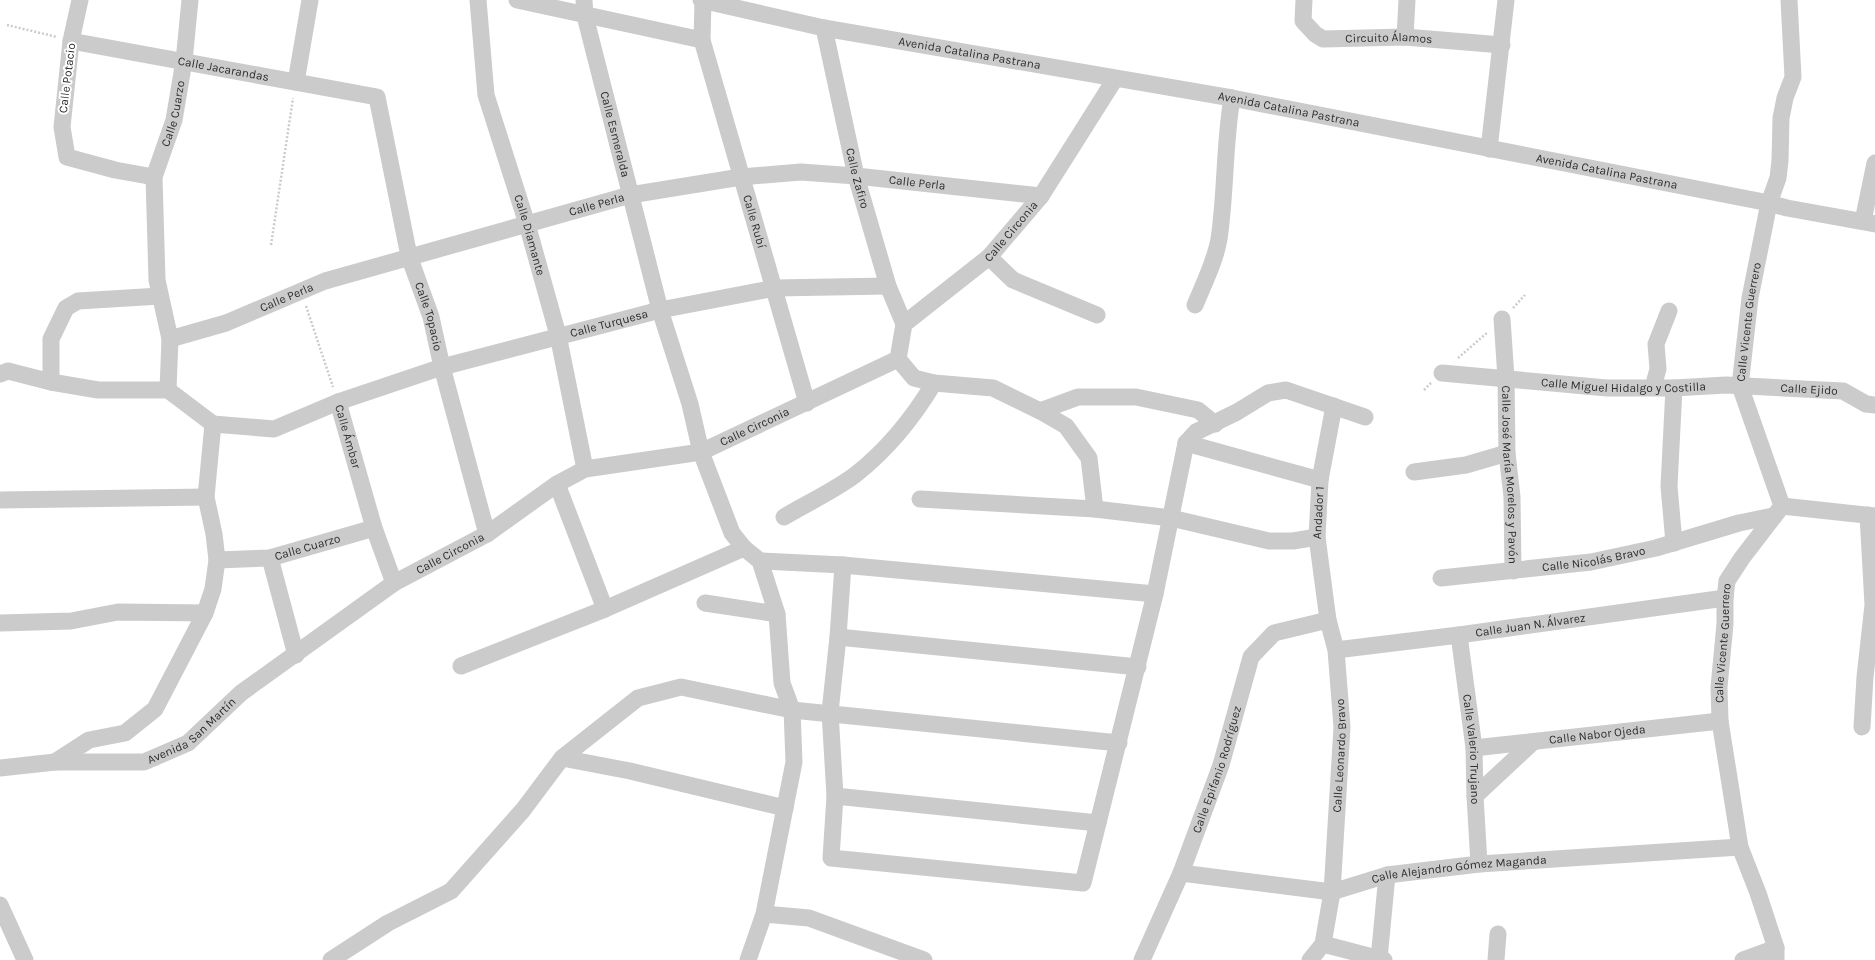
<svg xmlns="http://www.w3.org/2000/svg" width="1875" height="960" font-family="Karla,sans-serif">
<style>
.lines{fill:none;stroke-linecap:round;stroke-linejoin:round}
.path{stroke:#cbcbcb;stroke-width:2.5;stroke-dasharray:2 2;stroke-linecap:butt}
.minor{stroke:#cbcbcb;stroke-width:17}
.labels{text-anchor:middle;stroke-width:4;stroke-linejoin:round;paint-order:stroke}
.street-label{font-size:12px;fill:#2e2e2e;stroke:#fff}
</style>
<rect width="100%" height="100%" fill="#fff"/>
<g class="lines">
<g class="path">
<polyline points="7,25 57,37"/>
<polyline points="271,245 293,98"/>
<polyline points="306,306 333,387"/>
<polyline points="1513,308 1525,295"/>
<polyline points="1458,358 1488,332"/>
<polyline points="1424,390 1431,383"/>
</g>
<g class="minor">
<polyline points="80,0 71,41 62,127 67,157 115,170 154,177"/>
<path id="s1" d="M478 0 486 95 527 224 558 335 585 469"/>
<polyline points="517,0 702,40 703,1"/>
<path id="s2" d="M584 0 585 16 660 310 690 404 701 452 732 533 744 548 760 561 777 614 782 683 792 710 794 762 764 914 748 960"/>
<path id="s3" d="M701 0 824 28 1232 98 1769 203 1787 208 1875 224"/>
<path id="s4" d="M1304 0 1303 21 1315 34 1323 39 1405 37 1502 45"/>
<path id="s5" d="M824 28 856 176 888 286 904 324"/>
<polyline points="1405,37 1407,0"/>
<path id="s6" d="M702 40 807 403"/>
<path id="s7" d="M71 41 377 97 409 256 431 317 442 367 487 534"/>
<polyline points="296,82 310,0"/>
<polyline points="1489,149 1506,0"/>
<polyline points="1863,221 1875,163"/>
<polyline points="989,257 1013,280 1097,315"/>
<path d="M1195 305C1204 283 1215 262 1219 239 1226 192 1224 145 1232 98"/>
<path id="s8" d="M1502 319 1506 378 1507 453 1512 497 1513 571"/>
<path id="s9" d="M170 339 226 323 325 281 630 195 741 177 801 172 856 176 1041 196"/>
<polyline points="898,359 914,378 934,383 993,388 1040,411 1066,426 1089,458 1095,509"/>
<path id="s10" d="M1442 373 1607 388H1674L1726 385 1843 391 1866 404 1875 405"/>
<path id="s11" d="M0 374 8 371 51 382 98 390H168L213 424 274 429 338 402 442 367 660 310 775 288 888 286"/>
<polyline points="51,382 51,339 66,308 78,301 160,296"/>
<polyline points="1653,387 1658,369 1656,344 1669,311"/>
<polyline points="1674,388 1669,486 1674,543"/>
<path id="s12" d="M168 390 170 339 157 280 154 177 174 120 184 61 190 0"/>
<path id="s13" d="M338 402 374 528 394 583"/>
<polyline points="1040,411 1078,397 1136,397 1198,410 1215,424"/>
<polyline points="1186,443 1320,480"/>
<polyline points="1414,472 1466,465 1507,453"/>
<polyline points="557,484 605,609"/>
<polyline points="920,499 1095,509 1171,518 1269,541 1293,541 1317,537"/>
<polyline points="0,500 206,497"/>
<polyline points="1782,506 1875,516"/>
<path d="M784 517C806 504 835 490 855 475 887 450 913 418 934 383"/>
<polyline points="270,558 296,655"/>
<path id="s14" d="M217 560 270 558 374 528"/>
<polyline points="760,561 843,565 1155,594"/>
<polyline points="843,565 838,637 830,712 835,796 831,858 1083,883 1155,594 1186,443 1196,432 1237,412 1268,393 1286,390 1365,417"/>
<path id="s15" d="M1441 578 1591 562 1656 548 1739 523 1773 516"/>
<polyline points="705,603 777,614"/>
<polyline points="0,623 71,621 118,612 205,613"/>
<path id="s16" d="M1459 635 1474 748 1475 796 1479 864"/>
<polyline points="838,637 1138,667"/>
<path id="s17" d="M1336 650 1459 635 1725 598"/>
<polyline points="461,666 605,609 744,548"/>
<polyline points="1862,727 1865,677 1873,605 1868,515"/>
<path id="s18" d="M1474 748 1720 721"/>
<polyline points="562,758 630,771 785,808"/>
<polyline points="55,762 89,740 125,733 155,709 205,613 213,589 217,560 214,534 206,497 213,424"/>
<path id="s19" d="M0 768 55 762H144L188 743 241 693 394 583 487 534 557 484 585 469 701 452 898 359 904 324 989 257 1041 196 1115 79"/>
<polyline points="835,796 1098,823"/>
<polyline points="1475,796 1533,742"/>
<path id="s20" d="M1181 873 1332 892 1387 875 1479 864 1740 847"/>
<polyline points="0,905 25,960"/>
<polyline points="764,914 809,918 924,960"/>
<polyline points="1323,944 1384,960"/>
<polyline points="1379,959 1387,875"/>
<polyline points="331,960 388,923 451,891 523,810 562,758 638,698 681,687 792,710 1119,743"/>
<path id="s21" d="M1142 960 1181 873 1221 765 1251 657 1274 633 1328 620"/>
<path id="s22" d="M1310 960 1323 944 1332 892 1342 727 1336 650 1328 620 1317 537 1320 480 1334 406"/>
<polyline points="1496,960 1498,934"/>
<polyline points="1743,960 1776,948"/>
<path id="s23" d="M1776 960V948L1758 893 1740 847 1720 721 1719 687 1725 624V598L1727 581 1742 558 1782 506 1740 386 1750 298 1769 203 1778 178 1780 161 1781 118 1785 98 1793 77 1789 0"/>
</g>
</g>
<g class="labels">
<g class="street-label">
<text dy="4" stroke="none"><textPath href="#s4" startOffset="114">Circuito Álamos</textPath></text>
<text dy="4" stroke="none"><textPath href="#s3" startOffset="274">Avenida Catalina Pastrana</textPath></text>
<text dy="4" stroke="none"><textPath href="#s7" startOffset="155">Calle Jacarandas</textPath></text>
<text transform="translate(67 78) rotate(-83)" y="4">Calle Potacio</text>
<text dy="4" stroke="none"><textPath href="#s3" startOffset="598">Avenida Catalina Pastrana</textPath></text>
<text dy="4" stroke="none"><textPath href="#s12" startOffset="281">Calle Cuarzo</textPath></text>
<text dy="4" stroke="none"><textPath href="#s2" startOffset="138">Calle Esmeralda</textPath></text>
<text dy="4" stroke="none"><textPath href="#s3" startOffset="922">Avenida Catalina Pastrana</textPath></text>
<text dy="4" stroke="none"><textPath href="#s5" startOffset="154">Calle Zafiro</textPath></text>
<text dy="4" stroke="none"><textPath href="#s9" startOffset="772">Calle Perla</textPath></text>
<text dy="4" stroke="none"><textPath href="#s9" startOffset="448">Calle Perla</textPath></text>
<text dy="4" stroke="none"><textPath href="#s6" startOffset="189">Calle Rubí</textPath></text>
<text dy="4" stroke="none"><textPath href="#s19" startOffset="1189">Calle Circonia</textPath></text>
<text dy="4" stroke="none"><textPath href="#s1" startOffset="242">Calle Diamante</textPath></text>
<text dy="4" stroke="none"><textPath href="#s9" startOffset="124">Calle Perla</textPath></text>
<text dy="4" stroke="none"><textPath href="#s7" startOffset="537">Calle Topacio</textPath></text>
<text dy="4" stroke="none"><textPath href="#s23" startOffset="672">Calle Vicente Guerrero</textPath></text>
<text dy="4" stroke="none"><textPath href="#s11" startOffset="640">Calle Turquesa</textPath></text>
<text dy="4" stroke="none"><textPath href="#s10" startOffset="182">Calle Miguel Hidalgo y Costilla</textPath></text>
<text dy="4" stroke="none"><textPath href="#s10" startOffset="368">Calle Ejido</textPath></text>
<text dy="4" stroke="none"><textPath href="#s19" startOffset="853">Calle Circonia</textPath></text>
<text dy="4" stroke="none"><textPath href="#s13" startOffset="36">Calle Ámbar</textPath></text>
<text dy="4" stroke="none"><textPath href="#s8" startOffset="156">Calle José María Morelos y Pavón</textPath></text>
<text dy="4" stroke="none"><textPath href="#s22" startOffset="455">Andador 1</textPath></text>
<text dy="4" stroke="none"><textPath href="#s14" startOffset="92">Calle Cuarzo</textPath></text>
<text dy="4" stroke="none"><textPath href="#s19" startOffset="517">Calle Circonia</textPath></text>
<text dy="4" stroke="none"><textPath href="#s15" startOffset="154">Calle Nicolás Bravo</textPath></text>
<text dy="4" stroke="none"><textPath href="#s17" startOffset="196">Calle Juan N. Álvarez</textPath></text>
<text dy="4" stroke="none"><textPath href="#s23" startOffset="325">Calle Vicente Guerrero</textPath></text>
<text dy="4" stroke="none"><textPath href="#s19" startOffset="202">Avenida San Martín</textPath></text>
<text dy="4" stroke="none"><textPath href="#s18" startOffset="124">Calle Nabor Ojeda</textPath></text>
<text dy="4" stroke="none"><textPath href="#s16" startOffset="115">Calle Valerio Trujano</textPath></text>
<text dy="4" stroke="none"><textPath href="#s22" startOffset="210">Calle Leonardo Bravo</textPath></text>
<text dy="4" stroke="none"><textPath href="#s21" startOffset="205">Calle Epifanio Rodríguez</textPath></text>
<text dy="4" stroke="none"><textPath href="#s20" startOffset="282">Calle Alejandro Gómez Maganda</textPath></text>
</g>
</g>
</svg>
